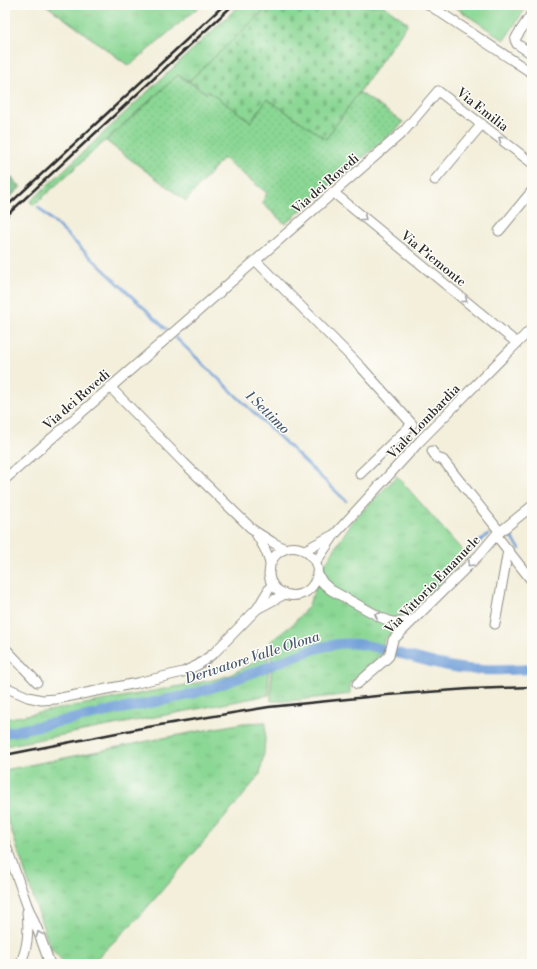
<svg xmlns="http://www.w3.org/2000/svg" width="537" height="969" font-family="'Libre Bodoni',serif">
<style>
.grass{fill:url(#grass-tufts);stroke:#5b8160}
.forest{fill:url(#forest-crowns);stroke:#4e7254}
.cemetery{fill:url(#cemetery-stones);stroke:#5b8160}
.park{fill:url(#park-dots);stroke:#5b8160}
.pitch{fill:#8bd794;stroke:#5b8160}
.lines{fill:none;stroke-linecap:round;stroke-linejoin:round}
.stream{stroke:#6f9ed8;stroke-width:2.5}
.canal{stroke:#6f9ed8;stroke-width:10}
.minor-casing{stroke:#8f8d83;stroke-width:11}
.minor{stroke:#fff;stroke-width:9}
.rail{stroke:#2b2b2b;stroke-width:2.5}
.oneway{stroke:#a0a0a0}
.labels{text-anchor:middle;stroke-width:3;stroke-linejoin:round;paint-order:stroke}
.street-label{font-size:13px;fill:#2b2b2b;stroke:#fdfcf7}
.water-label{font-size:14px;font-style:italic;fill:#465970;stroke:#fdfcf7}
</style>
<defs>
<pattern id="grass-tufts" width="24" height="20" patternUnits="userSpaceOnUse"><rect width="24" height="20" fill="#8bd794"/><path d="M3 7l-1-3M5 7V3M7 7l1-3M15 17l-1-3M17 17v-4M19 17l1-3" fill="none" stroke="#78b980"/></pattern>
<pattern id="forest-crowns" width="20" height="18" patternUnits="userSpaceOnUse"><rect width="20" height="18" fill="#70b87e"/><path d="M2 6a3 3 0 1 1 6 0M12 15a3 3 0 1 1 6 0" fill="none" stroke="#5c9667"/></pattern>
<pattern id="cemetery-stones" width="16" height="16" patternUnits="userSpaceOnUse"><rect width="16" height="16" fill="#8bd794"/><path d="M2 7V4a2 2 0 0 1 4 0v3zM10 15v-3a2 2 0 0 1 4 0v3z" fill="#78b980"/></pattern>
<pattern id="park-dots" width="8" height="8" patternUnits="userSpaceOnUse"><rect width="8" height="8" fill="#8bd794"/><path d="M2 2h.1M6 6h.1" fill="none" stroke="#78b980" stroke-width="1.8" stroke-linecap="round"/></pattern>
</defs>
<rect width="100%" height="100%" fill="#fdfcf7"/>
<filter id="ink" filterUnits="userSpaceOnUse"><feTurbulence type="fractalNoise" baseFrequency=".025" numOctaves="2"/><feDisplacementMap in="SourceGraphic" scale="8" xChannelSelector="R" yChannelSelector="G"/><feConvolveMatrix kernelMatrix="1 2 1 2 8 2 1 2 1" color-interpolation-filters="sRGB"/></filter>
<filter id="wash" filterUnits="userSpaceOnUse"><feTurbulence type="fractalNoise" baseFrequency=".012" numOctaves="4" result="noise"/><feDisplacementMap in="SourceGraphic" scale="16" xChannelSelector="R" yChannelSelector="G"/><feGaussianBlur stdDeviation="0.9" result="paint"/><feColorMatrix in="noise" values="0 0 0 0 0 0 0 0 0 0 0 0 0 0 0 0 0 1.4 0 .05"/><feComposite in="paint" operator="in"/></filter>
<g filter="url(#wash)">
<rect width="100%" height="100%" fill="#f3efdb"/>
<g class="grass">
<polygon points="46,5 201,5 129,66"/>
<polygon points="240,5 270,5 189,81 178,75 34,205 30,202"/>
<polygon points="397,476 467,556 384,640 381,655 350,683 350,694 290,701 271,701 271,641 292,625 308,607 325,564 352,522"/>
<polygon points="268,653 269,695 5,746 5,719 212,680 230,675 251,664"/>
<polygon points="266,722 264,753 260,774 238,802 139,917 91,964 77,964 63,962 49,945 5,811 5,770 158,739 243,723"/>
</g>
<polygon class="forest" points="5,171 21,187 5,202"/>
<polygon class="cemetery" points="270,5 383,5 408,23 326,139 267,99 251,122 208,91 206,93 189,81"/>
<polygon class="park" points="178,75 206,93 208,91 251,122 267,99 326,139 359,92 403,122 400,126 285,224 262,203 267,193 223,158 186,201 106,141"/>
<polygon class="pitch" points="452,5 528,5 504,40"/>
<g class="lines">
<g class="stream">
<polyline points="38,207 166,329"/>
<polyline points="176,338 346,501"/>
<polyline points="507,536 512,538 520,549"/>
<polyline points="472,549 486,536 490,534"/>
</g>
<path class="canal" d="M5 733 184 696C214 688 243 677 272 665 294 657 315 647 338 644 356 642 372 646 389 651 410 656 432 663 454 667 480 672 506 670 532 669"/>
</g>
</g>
<g filter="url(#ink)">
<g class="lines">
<g class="minor-casing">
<g id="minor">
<polyline points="429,5 532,73"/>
<polyline points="532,13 517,36 515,40 517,44 532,54"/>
<polyline points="435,180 482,124"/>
<polyline points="334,193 517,343"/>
<polyline points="499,231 532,191"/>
<polyline points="256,261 361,367 412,424 360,474"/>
<polyline points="224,288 404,131 438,91 532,163"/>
<polyline points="110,387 184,463 253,530 272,542 285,549"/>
<polyline points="432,451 437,458 443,460 500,532"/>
<polyline points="5,479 220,292"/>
<path d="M255 532C259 539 264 546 267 554 268 557 270 562 270 565 270 568 269 572 269 575 271 590 287 599 301 594 306 593 310 589 313 585 329 562 298 535 277 554 274 556 272 561 270 564"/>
<polyline points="496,535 532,581"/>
<polyline points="305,550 333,535"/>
<polyline points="316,562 335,534 421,440 532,328"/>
<polyline points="317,573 323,583 331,590 382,618 392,622 404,622 413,620"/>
<polyline points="257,609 285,594"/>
<polyline points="495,624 508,550"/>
<polyline points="5,648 37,682"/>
<polyline points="357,684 386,659 389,656 393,640 479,555 496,535 532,506"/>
<polyline points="5,687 28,697 42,700 56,699 137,683 183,672 198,665 214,653 257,609 272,584"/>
<polyline points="5,843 27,905 38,931 50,964"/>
<path d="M20 964C28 948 29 929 27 912"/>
</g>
</g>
<use href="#minor" class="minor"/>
<g class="rail">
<polyline points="5,208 224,5"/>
<polyline points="5,217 233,5"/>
<polyline points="5,755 142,728 269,707 387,695 469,689 532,687"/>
</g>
</g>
<defs><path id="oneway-chevron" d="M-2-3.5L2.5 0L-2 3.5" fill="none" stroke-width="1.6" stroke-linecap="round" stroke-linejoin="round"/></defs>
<g class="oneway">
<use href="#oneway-chevron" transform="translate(501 139) rotate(-142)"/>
<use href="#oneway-chevron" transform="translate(364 218) rotate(39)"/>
<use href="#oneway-chevron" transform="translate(465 300) rotate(39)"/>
<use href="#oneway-chevron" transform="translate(470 564) rotate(135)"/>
<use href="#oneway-chevron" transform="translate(377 615) rotate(-152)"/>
<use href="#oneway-chevron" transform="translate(39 934) rotate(-111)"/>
</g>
</g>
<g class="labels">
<g class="street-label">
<text transform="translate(483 109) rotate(38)" y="5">Via Emilia</text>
<text transform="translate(325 183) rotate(-41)" y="5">Via dei Rovedi</text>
<text transform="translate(434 258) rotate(39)" y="5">Via Piemonte</text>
<text transform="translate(76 399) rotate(-41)" y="5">Via dei Rovedi</text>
<text transform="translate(423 421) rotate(-46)" y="5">Viale Lombardia</text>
<text transform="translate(432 584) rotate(-46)" y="5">Via Vittorio Emanuele</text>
</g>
<g class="water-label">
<text transform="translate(268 412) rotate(44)" y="5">1 Settimo</text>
<text transform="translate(252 657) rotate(-18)" y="5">Derivatore Valle Olona</text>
</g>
</g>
<rect width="537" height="969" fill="none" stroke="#fdfcf7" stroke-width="20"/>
</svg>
